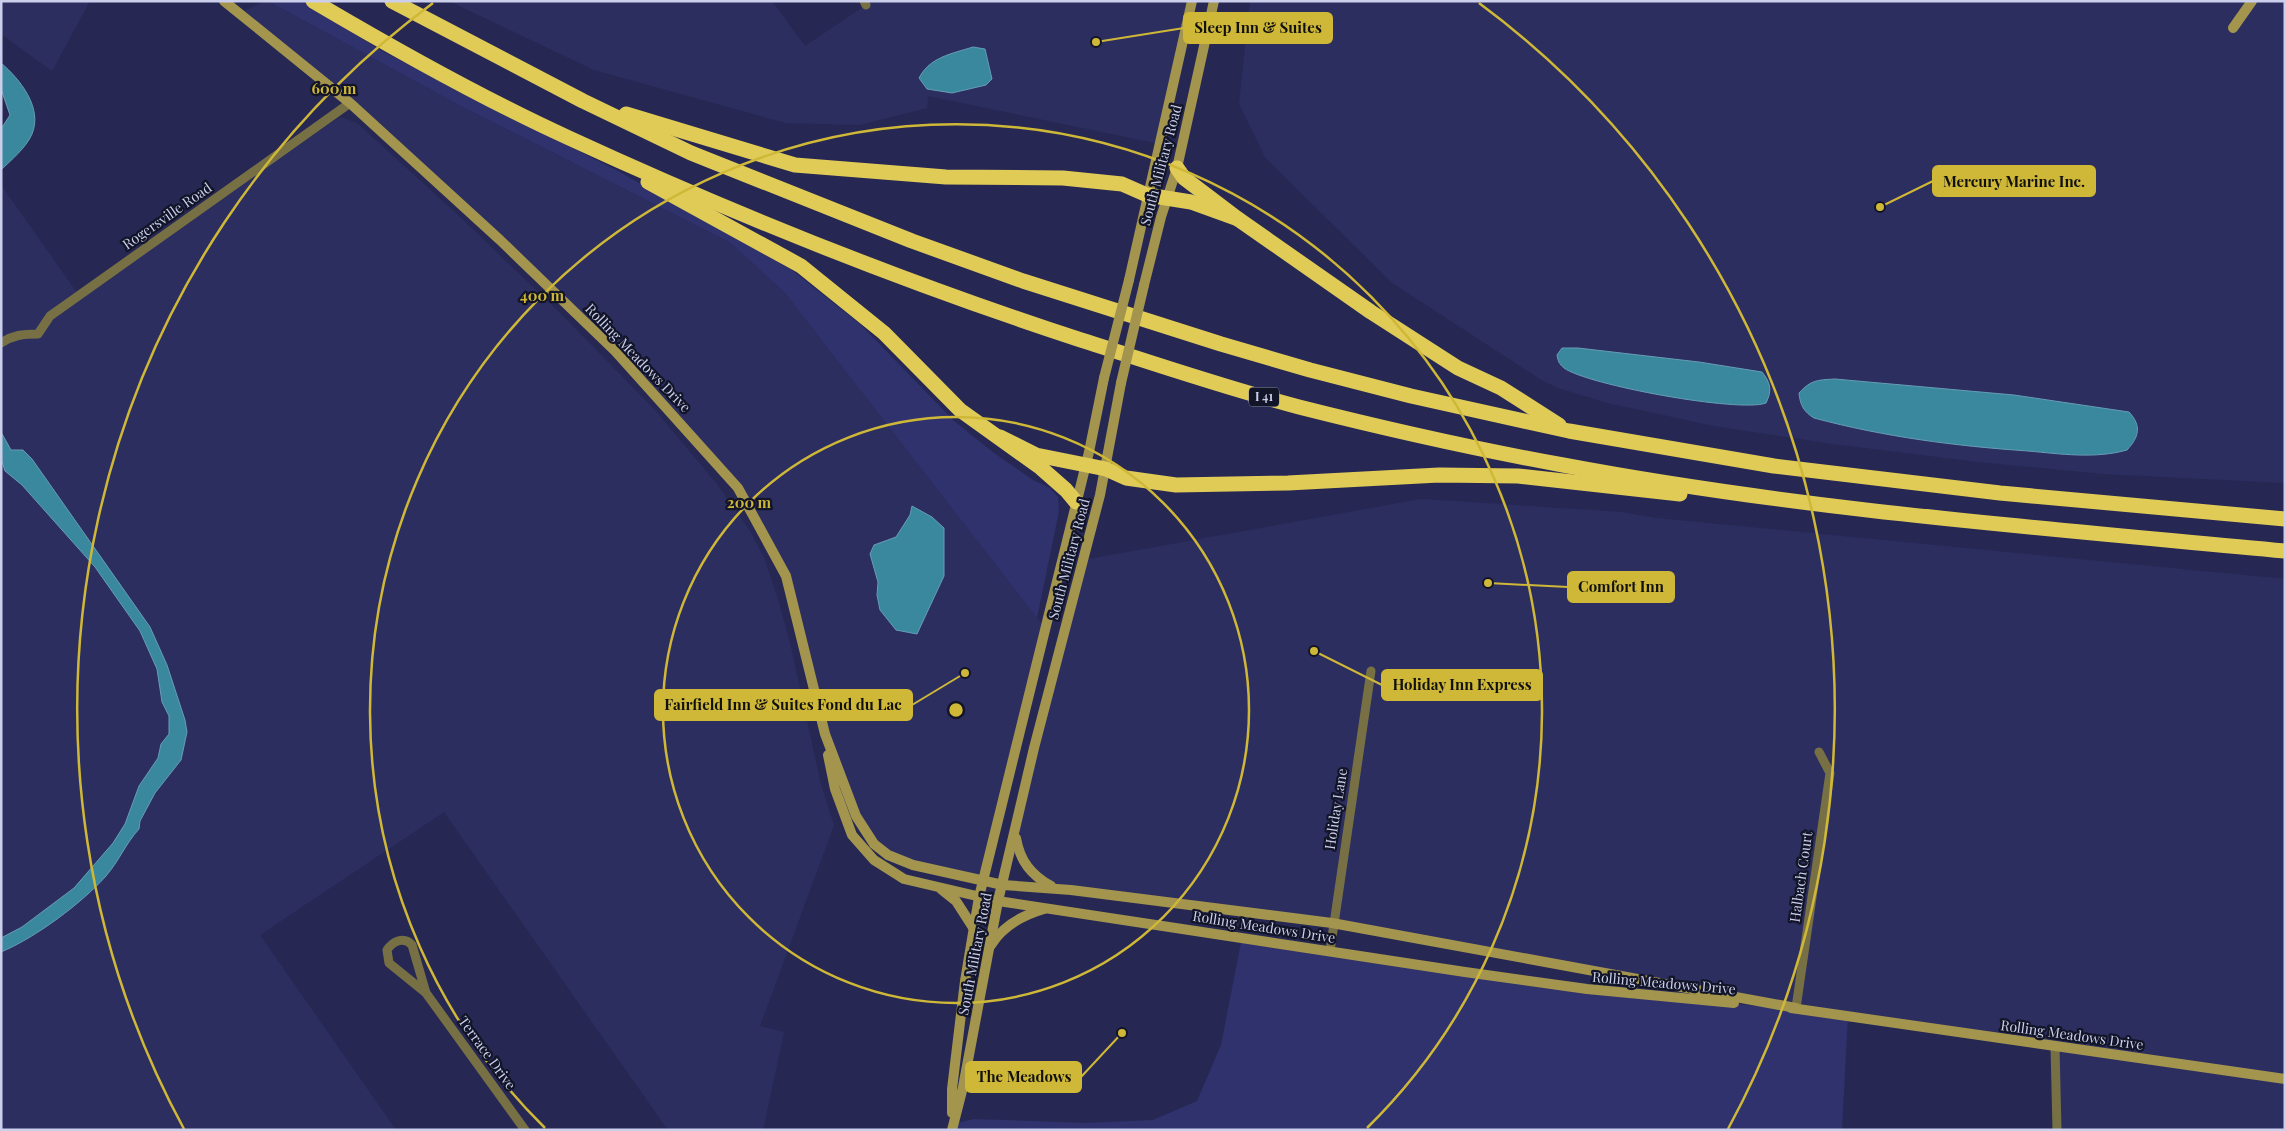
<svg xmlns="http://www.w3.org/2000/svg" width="2286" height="1131" font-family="'Playfair Display',serif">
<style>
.built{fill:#2c2e60}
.green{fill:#30326d}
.water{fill:#3a889d;stroke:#669db4}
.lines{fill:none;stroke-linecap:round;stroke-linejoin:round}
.street{stroke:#787045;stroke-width:9}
.secondary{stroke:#a3954e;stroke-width:10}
.highway{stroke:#e1cb57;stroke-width:15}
.secondary-bridge{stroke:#a3954e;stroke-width:10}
.ring{fill:none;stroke:#cfb837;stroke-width:2.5}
.labels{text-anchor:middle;stroke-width:4.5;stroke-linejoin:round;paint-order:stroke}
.shield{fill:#121427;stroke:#9497b0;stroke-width:1}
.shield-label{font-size:12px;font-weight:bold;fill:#cbcfeb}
.street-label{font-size:14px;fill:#cbcfeb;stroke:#121427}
.centre{fill:#cfb837;stroke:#121427;stroke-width:2.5}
.ring-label{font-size:15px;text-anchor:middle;font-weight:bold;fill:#cfb837;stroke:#121427;stroke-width:4.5;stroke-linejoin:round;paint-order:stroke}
.leader{fill:none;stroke:#cfb837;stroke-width:2}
.callout-dot{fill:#cfb837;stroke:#121427;stroke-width:2}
.callout{fill:#cfb837;stroke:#cfb837;stroke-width:2}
.callout-label{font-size:15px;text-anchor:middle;font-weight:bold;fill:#111}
</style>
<rect width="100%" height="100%" fill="#262853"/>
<g class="built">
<polygon points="1,1 90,1 52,71 1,34"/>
<polygon points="264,1 268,1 459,105 731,243 785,293 1044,627 983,881 966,877 881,850 842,782 786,576 738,488 654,392 383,131 239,14"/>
<polygon points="449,1 772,1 805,46 866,5 864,1 1192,1 1160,144 928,96 927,108 860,125 786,123 594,70"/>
<polygon points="1250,1 2285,1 2285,483 2104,474 1979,462 1833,444 1714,426 1608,403 1558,388 1540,379 1391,282 1265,157 1239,104"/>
<polygon points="338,118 344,118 358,124 458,215 560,313 654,409 717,484 750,531 764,558 777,596 791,647 821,785 834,825 760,1026 784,1032 763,1130 668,1130 444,812 260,935 396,1130 1,1130 1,185 80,297"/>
<polygon points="1421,499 1621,512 1656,518 2285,579 2285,1130 2057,1130 2055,1047 1848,1015 1332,923 1071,890 1039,879 1015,834 1083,560"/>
</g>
<g class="green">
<polygon points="268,1 302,1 382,51 618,171 792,270 861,325 954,421 994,453 1033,480 1050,488 1058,497 1059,511 1037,618 785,293 731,243 459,105"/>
<polygon points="1242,937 1587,989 1848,1015 1842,1130 952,1130 953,1124 974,1119 1086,1123 1153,1120 1197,1101 1221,1045"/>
</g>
<g class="water">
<path d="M973 47 985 49 992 79 986 85 952 93 927 89 919 78C930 57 951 54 973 47Z"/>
<path d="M1 63C20 79 43 108 32 134 26 148 11 160 1 170V129L10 115 1 89Z"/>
<path d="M1562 348H1578L1699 362 1762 372C1771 383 1772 391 1766 403 1740 413 1587 385 1564 368 1559 364 1558 361 1557 355Z"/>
<path d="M1835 379 2014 395 2129 412C2142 426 2139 437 2127 450 2095 459 2061 454 2028 451 1955 446 1885 437 1814 418 1804 412 1800 405 1799 393 1811 380 1817 380 1835 379Z"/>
<path d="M1 432 11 450H23L32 459 150 627 167 665 185 720 187 732 181 760 155 793 140 821 139 829C126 843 119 861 106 876 82 903 35 938 1 952V938L22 927 74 888 113 843 125 824 139 786 158 758 161 744 169 734V716L162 702 157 669 140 631 95 567 22 485 5 471 1 459Z"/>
<polygon points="912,506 932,517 944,528 944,576 917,634 896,630 880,610 877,595 878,582 870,554 874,545 896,537 910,515"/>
</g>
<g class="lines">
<g class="street">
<polyline points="864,1 866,5"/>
<path d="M1 343C13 335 23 334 38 334L50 316 350 103"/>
<polyline points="1330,951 1371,671"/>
<path d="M426 993 412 945C404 936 393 941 387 950L389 963 426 993 525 1130"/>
<polyline points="1796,1008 1830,773 1819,752"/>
<polyline points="2055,1047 2057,1130"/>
</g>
<g class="secondary">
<polyline points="224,1 350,103 500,240 615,351 738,488 786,576 825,734 856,816 874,844 888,855 913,865 1003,885 1071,890 1332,923 1796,1008"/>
<polyline points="2233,28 2252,1"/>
<polyline points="1129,280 1192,1"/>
<polyline points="1144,285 1161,217 1177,168 1214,1"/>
<polyline points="828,755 835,789 852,835 874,860 904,879 998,901 1465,972 1587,989 1734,1003"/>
<path d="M1016 838C1020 861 1031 875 1051 886"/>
<polyline points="941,889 956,901 974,929"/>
<path d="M991 945C1003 926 1023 915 1044 909"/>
<polyline points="1791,1008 2285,1079"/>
<polyline points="952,1113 952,1089 965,981 979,897 1089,452 1104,378"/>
<polyline points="952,1130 963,1087 998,901 1034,748 1100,495 1121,383"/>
</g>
<g class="highway">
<path d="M313 1C396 50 481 98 569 138 736 215 906 283 1081 340 1153 363 1226 388 1299 407 1386 429 1475 449 1563 465 1802 510 2043 528 2285 551"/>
<polyline points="392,1 583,101 691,153 912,241 1023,281 1221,344 1310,370 1411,396 1569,431 1774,466 2000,493 2285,519"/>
<polyline points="626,114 795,165 946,177 1063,178 1122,184 1147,195 1191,202 1238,219"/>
<polyline points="1177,168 1184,178 1238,219 1371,312 1458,368 1501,388 1559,425"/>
<polyline points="648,182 801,266 884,333 960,410 1041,468 1066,490 1076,502"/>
<polyline points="1000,437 1036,455 1106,469 1126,478 1176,485 1288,483 1439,475 1518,476 1680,494"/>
</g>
<g class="secondary-bridge">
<polyline points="1104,378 1129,280"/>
<polyline points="1121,383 1144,285"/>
</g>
</g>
<g class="ring">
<circle cx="956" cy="710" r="293"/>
<path d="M545 1128A586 586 0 1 1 1367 1128"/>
<path d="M184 1129A879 879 0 0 1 433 3M1479 3A879 879 0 0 1 1728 1129"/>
</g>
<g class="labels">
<rect class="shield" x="1249" y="387.5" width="30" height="19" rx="4"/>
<g class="shield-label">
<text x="1264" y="401">I 41</text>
</g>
<g class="street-label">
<text transform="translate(1161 165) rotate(-75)" y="5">South Military Road</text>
<text transform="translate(167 216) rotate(-35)" y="5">Rogersville Road</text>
<text transform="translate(638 358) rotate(46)" y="5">Rolling Meadows Drive</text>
<text transform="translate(1069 559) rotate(-75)" y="5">South Military Road</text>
<text transform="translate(1336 809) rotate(-81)" y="5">Holiday Lane</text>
<text transform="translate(1801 877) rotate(-82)" y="5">Halbach Court</text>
<text transform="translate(1264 927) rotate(9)" y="5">Rolling Meadows Drive</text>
<text transform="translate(975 954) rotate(-79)" y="5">South Military Road</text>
<text transform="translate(1664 983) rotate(5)" y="5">Rolling Meadows Drive</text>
<text transform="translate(2072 1035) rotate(8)" y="5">Rolling Meadows Drive</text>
<text transform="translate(487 1053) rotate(54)" y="5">Terrace Drive</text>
</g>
</g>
<circle cx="956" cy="710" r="8" class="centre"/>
<g class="ring-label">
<text x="334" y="94">600 m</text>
<text x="542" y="301">400 m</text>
<text x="749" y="508">200 m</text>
</g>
<path class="leader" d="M1096 42L1184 28M1880 207L1933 181M1488 583L1568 587M1314 651L1382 685M965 673L912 705M1122 1033L1081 1077"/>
<g class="callout-dot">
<circle cx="1096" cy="42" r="5"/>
<circle cx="1880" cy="207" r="5"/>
<circle cx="1488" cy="583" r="5"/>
<circle cx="1314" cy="651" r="5"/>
<circle cx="965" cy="673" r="5"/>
<circle cx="1122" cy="1033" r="5"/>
</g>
<g class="callout">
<rect x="1184" y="13" width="148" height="30" rx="5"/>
<rect x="1933" y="166" width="162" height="30" rx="5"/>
<rect x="1568" y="572" width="106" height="30" rx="5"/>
<rect x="1382" y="670" width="160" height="30" rx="5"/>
<rect x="655" y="690" width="257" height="30" rx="5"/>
<rect x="966" y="1062" width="115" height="30" rx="5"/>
</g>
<g class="callout-label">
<text x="1258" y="33">Sleep Inn &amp; Suites</text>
<text x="2014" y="187">Mercury Marine Inc.</text>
<text x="1621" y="592">Comfort Inn</text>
<text x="1462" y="690">Holiday Inn Express</text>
<text x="783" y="710">Fairfield Inn &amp; Suites Fond du Lac</text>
<text x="1024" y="1082">The Meadows</text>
</g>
<rect width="2286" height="1131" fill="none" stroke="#cbcfeb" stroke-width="5"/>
</svg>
